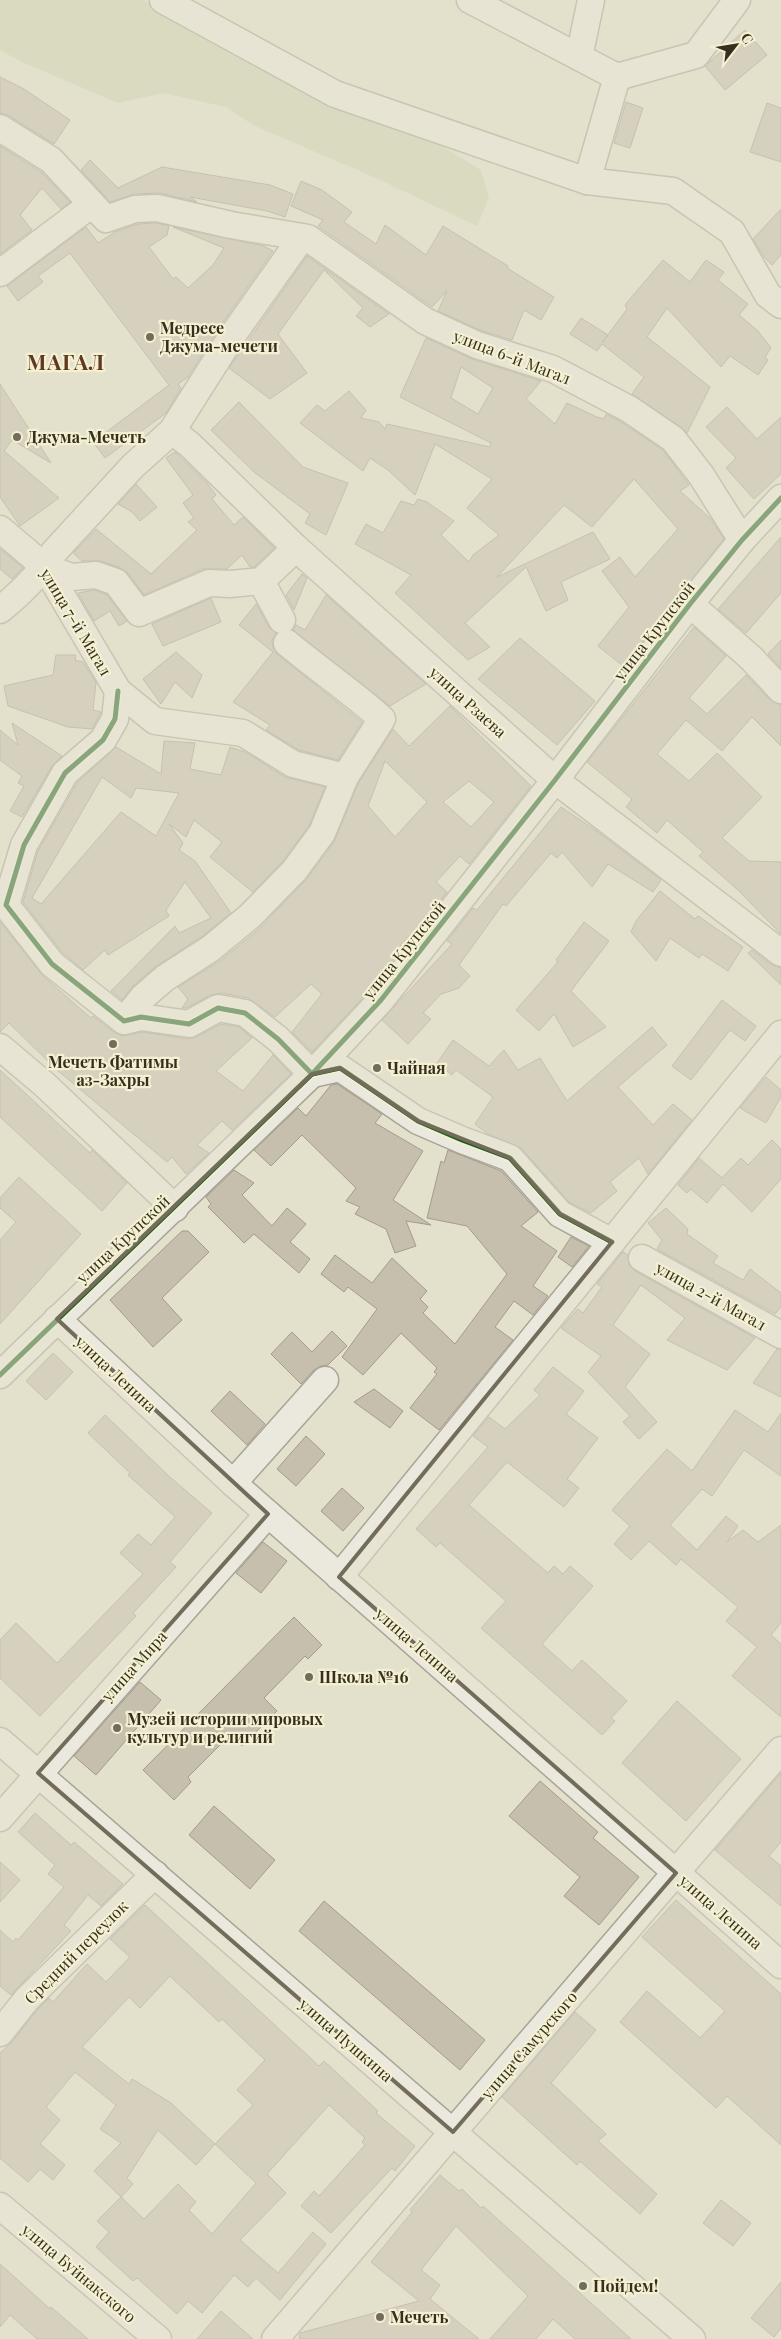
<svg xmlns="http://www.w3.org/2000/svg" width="781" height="2339" font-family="'Playfair Display',serif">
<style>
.green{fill:#ccd3af}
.building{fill:#c6bfad;stroke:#a39c8c;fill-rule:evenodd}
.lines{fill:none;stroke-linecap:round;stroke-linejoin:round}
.minor-casing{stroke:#a8a496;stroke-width:29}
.minor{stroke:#ebe9de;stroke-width:26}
.cycleway-casing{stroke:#f4f0d2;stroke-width:8}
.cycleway{stroke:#1b5e20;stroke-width:5}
.marked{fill:none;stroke:#736c5b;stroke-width:4;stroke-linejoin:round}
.poi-dot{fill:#736c5b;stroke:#f4f0d2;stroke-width:2}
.labels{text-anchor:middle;stroke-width:4.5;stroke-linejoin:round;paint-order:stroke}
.poi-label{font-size:16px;font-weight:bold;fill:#362e1e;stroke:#f4f0d2;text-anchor:start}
.street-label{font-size:16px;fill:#362e1e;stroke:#f4f0d2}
.district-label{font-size:21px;font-weight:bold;letter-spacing:1px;fill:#603920;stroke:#f4f0d2}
</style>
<rect width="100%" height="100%" fill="#e3e0cc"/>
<polygon class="green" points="0,0 143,0 190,26 383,110 481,170 489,198 477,226 376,178 253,125 226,107 163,93 118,103 22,62 0,50"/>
<g class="building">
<polygon points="745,30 767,55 725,90 705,66"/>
<polygon points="0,77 24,89 70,120 54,144 8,115 0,113"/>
<polygon points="626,102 643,108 630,148 614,143"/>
<polygon points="767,103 781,108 781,162 750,152"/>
<polygon points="0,146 41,172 70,202 61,209 42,188 20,215 32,230 0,254"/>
<polygon points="90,160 118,188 162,167 270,185 293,194 285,217 267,211 190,197 197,202 160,193 134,194 110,202 81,170"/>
<polygon points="301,181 322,190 352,212 344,222 376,244 385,225 426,255 443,226 508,266 507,268 554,297 541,320 524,310 512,340 482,331 438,311 447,291 432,307 318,226 323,220 291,206"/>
<polygon points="781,209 781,255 772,265 764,257 753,239"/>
<polygon points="156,223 169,226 167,235 149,247 173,279 176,277 188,288 213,265 224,248 173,227 264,246 273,251 219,328 188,377 178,384 181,388 166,413 105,458 93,442 169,385 70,253 38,276 43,282 18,301 7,286 86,227 98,243 115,232 138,224"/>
<polygon points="307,256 389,314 370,327 356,316 363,308 324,270 278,334 307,373 270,399 229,368"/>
<polygon points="663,260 690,282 706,260 724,272 718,280 748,304 739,315 758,331 771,348 765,357 768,360 758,375 730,356 721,367 667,308 647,337 710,387 687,433 681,427 632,394 644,377 602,344 597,351 570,334 581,318 608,335 602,343 627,309 625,305"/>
<path d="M426 338 472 359 541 381 526 399 555 424 567 403 597 417 604 419 606 414 621 422 663 450 689 485 680 491 710 518 724 539 623 666 598 646 629 607 602 571 620 557 635 577 678 529 634 479 592 527 564 505 497 577 593 532 610 559 561 582 568 600 546 611 526 567 465 623 490 647 468 660 395 593 411 575 355 544 366 524 383 533 401 501 414 505 418 499 427 502 454 521 441 535 469 562 473 555 499 535 467 508 492 479 435 444 415 495 388 470 370 458 363 471 300 423 317 405 325 411 349 391 366 410 361 418 379 422 385 429 387 424 490 447 491 443 400 397ZM461 367 493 388 478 414 451 398Z"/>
<polygon points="0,384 51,463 12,440 4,451 59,498 20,526 0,497"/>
<polygon points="239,402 303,467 348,483 326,535 305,523 310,514 254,472 211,430"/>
<polygon points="727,407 757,439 781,417 781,474 754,499 726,468 736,458 706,427"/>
<polygon points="175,452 207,483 216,495 212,499 234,525 243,517 274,548 254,567 250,567 242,555 227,569 203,569 144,595 128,573 121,568 101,561 82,561 73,553 96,529 151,574 197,530 188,522 194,518 183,503 193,495 166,458"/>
<polygon points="136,484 157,507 140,521 132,512 118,504"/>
<polygon points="781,537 781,593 746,633 718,609"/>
<polygon points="0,549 23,568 12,579 0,569"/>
<polygon points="302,574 307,578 294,610 286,595"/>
<polygon points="94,590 107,595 127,621 119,626 110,611 94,621 78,593"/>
<polygon points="326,595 426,684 390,706 293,630 296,625 305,630"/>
<polygon points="211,598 221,622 163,646 152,624"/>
<polygon points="256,604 269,627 276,633 272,641 273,648 277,654 362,722 338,760 299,750 266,730 270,725 233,702 273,652 239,625"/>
<polygon points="694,627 726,656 689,698 707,714 746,675 770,700 781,705 781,746 752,717 722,751 686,720 657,754 689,781 717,753 762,797 722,838 749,861 781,862 781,934 738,890 699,856 703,852 667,820 657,833 626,807 632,799 587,762"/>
<polygon points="520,638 595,701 557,745 478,679"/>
<polygon points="781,640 781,668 768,654"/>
<polygon points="176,652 202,675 192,698 175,682 161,704 143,679"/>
<polygon points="56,655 76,655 75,660 83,662 96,683 93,710 101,712 92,729 68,727 8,706 4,686 53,675"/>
<path d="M450 706 531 786 469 864 460 856 436 882 447 892 423 923 400 945 403 947 370 990 312 1052 292 1032 322 994 311 984 275 1017 248 998 221 993 211 995 186 1008H182L188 999 178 987 220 961 260 928 306 880 334 842 358 784 393 729 409 746ZM385 761 427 802 395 837 368 806ZM469 781 494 802 471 827 443 802Z"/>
<polygon points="12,723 62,756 52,766 22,817 10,811 24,786 18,783 22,776 0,760 0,730 18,745"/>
<path d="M164 741 195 743 190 769 221 775 230 747 245 752 285 777 325 787 309 826 283 861 253 892 210 857 222 842 194 820 186 837 169 824 183 843 179 850 195 861 231 913 201 937 155 967 133 986 122 1000 111 991 175 926 179 933 211 918 185 882 166 910 169 916 108 955 105 950 83 970 63 953 23 902 38 851 77 783 116 747 161 774ZM102 777 131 798 136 788 179 793 156 836 121 812 41 904 32 898Z"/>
<polygon points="561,807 598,832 661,880 653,892 608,864 592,887 562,852 557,858 551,853 506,906 503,904 459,965 470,976 459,988 441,994 423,1013 431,1019 408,1044 382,1020 452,944 447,941 473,908 477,910"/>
<polygon points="660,891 695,919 698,916 743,947 728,971 702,954 699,958 670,938 656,961 631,932 636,921"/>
<polygon points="0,922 43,976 91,1018 93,1016 115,1033 122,1036 142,1032 187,1039 196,1037 221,1024 239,1027 252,1038 216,1071 243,1091 273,1055 291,1074 232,1130 222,1121 197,1145 209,1153 186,1174 172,1157 167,1162 57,1070 9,1023 0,1032"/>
<polygon points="584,922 609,941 571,991 606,1027 573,1047 554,1014 539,1031 516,1010 558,962 556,960"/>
<polygon points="752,950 772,965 781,968 781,985 748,953"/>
<polygon points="722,1000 756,1026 745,1041 730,1030 691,1080 672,1066"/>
<polygon points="652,1027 667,1045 618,1087 653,1125 673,1104 692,1120 648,1174 639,1158 610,1182 617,1191 591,1213 569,1202 521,1148 488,1134 475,1124 493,1097 456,1070 452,1075 437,1063 453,1040 489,1066 504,1050 518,1070 540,1058 567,1101"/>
<polygon points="0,1070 90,1153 92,1150 127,1183 102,1211 0,1117"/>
<polygon points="766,1077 781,1090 781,1097 766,1123 740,1108"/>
<polygon points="337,1084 382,1114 375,1123 423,1151 393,1200 431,1225 406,1221 416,1246 395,1253 386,1229 355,1214 360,1207 346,1201 356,1188 302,1135 271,1166 254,1150 298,1108 306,1116 331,1085"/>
<polygon points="772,1140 781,1149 781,1179 752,1212 723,1184 707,1203 691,1189 687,1193 678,1185 699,1158 722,1178 741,1158 748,1165"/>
<polygon points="448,1150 501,1171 538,1212 521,1226 557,1251 533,1286 548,1296 533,1315 514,1301 495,1327 513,1340 439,1430 410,1408 437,1374 434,1372 437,1368 401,1333 363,1375 342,1357 377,1309 348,1287 344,1292 321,1274 335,1255 372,1283 392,1258 427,1291 420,1299 428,1307 423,1313 455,1344 507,1274 467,1226 427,1218 441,1161 444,1163"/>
<polygon points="234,1170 254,1183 242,1195 272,1226 287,1208 306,1224 290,1242 310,1259 299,1273 254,1234 244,1243 208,1207 211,1204 206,1197"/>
<polygon points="19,1177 81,1234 0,1324 0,1240 16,1222 0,1208 0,1198"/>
<polygon points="666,1208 688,1229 687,1234 718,1256 713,1263 743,1280 750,1269 781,1293 781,1307 775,1314 657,1249 662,1240 648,1223"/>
<polygon points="182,1231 188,1231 209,1252 162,1298 182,1320 153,1347 110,1300"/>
<polygon points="571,1237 589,1246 572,1267 558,1257"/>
<polygon points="623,1252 628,1255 629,1265 635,1271 755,1338 727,1370 667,1340 685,1318 641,1285 613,1325 650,1354 625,1387 657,1422 639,1439 623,1422 630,1416 588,1372 601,1356 561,1328 578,1309 583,1313 602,1287 597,1284"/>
<polygon points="332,1331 347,1346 328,1365 321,1366 314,1370 301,1384 271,1354 292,1332 312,1352"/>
<polygon points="777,1349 781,1350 781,1397 753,1383"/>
<polygon points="53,1353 73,1372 46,1400 26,1381"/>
<polygon points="553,1367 584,1391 566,1414 598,1438 567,1479 579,1488 564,1507 507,1462 469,1505 548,1573 554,1566 563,1574 570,1566 593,1586 542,1644 572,1671 582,1660 627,1701 611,1718 615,1721 602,1735 481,1628 506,1601 440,1543 436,1547 416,1529 488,1447 473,1436 489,1417 505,1429 540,1395 534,1390"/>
<polygon points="374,1389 403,1411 390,1428 354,1402"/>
<polygon points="230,1391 265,1424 247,1445 211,1411"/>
<polygon points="735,1410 768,1432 781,1413 781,1476 744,1450 712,1496 702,1489 670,1525 697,1550 726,1516 738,1526 727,1542 743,1530 758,1542 781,1525 781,1623 771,1635 781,1644 781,1717 732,1676 757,1647 726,1621 738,1607 681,1559 676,1565 649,1541 631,1560 614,1544 630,1526 612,1510 667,1449 692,1471"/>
<polygon points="105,1415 171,1478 212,1513 170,1562 176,1567 133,1613 136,1616 40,1716 0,1678 0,1640 16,1623 57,1663 143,1574 120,1553 138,1534 151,1545 175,1517 128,1475 130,1473 88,1433"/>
<polygon points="306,1436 325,1454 296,1486 277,1469"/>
<polygon points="342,1488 364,1508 343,1531 321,1511"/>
<polygon points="263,1542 287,1561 261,1593 236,1573"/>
<polygon points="294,1617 322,1645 308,1659 305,1656 264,1698 277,1711 242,1746 230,1735 188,1777 191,1782 174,1800 143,1770"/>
<polygon points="140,1682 161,1700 96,1775 74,1756"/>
<polygon points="677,1701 741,1759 686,1821 622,1763"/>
<polygon points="781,1773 781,1842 769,1856 781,1866 781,1906 715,1850"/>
<polygon points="540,1781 598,1832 593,1838 639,1877 599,1925 564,1896 580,1877 509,1816"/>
<polygon points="214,1806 275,1860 250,1889 189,1835"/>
<polygon points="35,1813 71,1845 74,1842 123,1884 101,1906 88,1895 64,1925 71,1931 11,1995 0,1986 0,1930 13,1942 16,1938 18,1940 64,1887 48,1874 55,1865 18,1832"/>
<polygon points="0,1862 20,1880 0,1902"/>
<polygon points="676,1900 781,1994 781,2145 727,2096 716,2108 620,2022 647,1991 700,2038 725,2011 642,1937"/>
<polygon points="324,1901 485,2040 460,2070 299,1931"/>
<path d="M145 1905 319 2066 324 2061 378 2111 376 2113 415 2146 395 2171 392 2168 331 2233 301 2206 314 2191 319 2196 365 2145 362 2142 365 2138 329 2105 267 2174 286 2193 240 2240 278 2273 313 2232 326 2244 280 2300 256 2278 248 2287 234 2275 202 2313 188 2301 177 2314 137 2278 133 2281 96 2247 109 2232 97 2221 121 2197 94 2171 121 2143 100 2129 116 2105 75 2072 46 2107 60 2120 40 2144 65 2165 53 2180 40 2169 28 2182 0 2158V2053L12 2042 38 2009 49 1998 53 2002 87 1964 106 1982 130 1957 110 1939ZM170 1976 219 2022 222 2019 265 2060 237 2090 253 2105 215 2144 171 2103 132 2079 129 2084 82 2047 129 1997 140 2008ZM158 2130 196 2165 215 2144 256 2183 212 2234 189 2210 196 2202 178 2184 144 2219 121 2197 133 2184 127 2178Z"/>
<polygon points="575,2012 596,2030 551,2083 606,2134 598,2141 657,2194 640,2214 580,2161 577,2165 502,2097"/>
<polygon points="440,2175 459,2191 462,2189 481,2208 483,2206 631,2339 575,2339 553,2319 536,2339 490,2339 528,2296 456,2226 421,2270 440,2285 430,2299 479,2339 299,2339 300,2333 419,2301 371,2262 412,2212 410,2210"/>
<polygon points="721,2200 751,2223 733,2246 703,2223"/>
<polygon points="0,2264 50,2309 51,2307 88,2339 37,2339 10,2315 0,2327"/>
<polygon points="781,2282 781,2328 774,2337 751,2318"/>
<polygon points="221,2311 253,2339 197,2339"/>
</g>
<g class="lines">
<g class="minor-casing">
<g id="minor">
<polyline points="163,0 335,94 587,181 673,191 732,232 768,295 781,305"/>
<polyline points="470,0 617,77 696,55 737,0"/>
<polyline points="579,57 591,0"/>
<polyline points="0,128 51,160 106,219 135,209 157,208 231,225 308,238 425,321 477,345 553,369 629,409 673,439 701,475 742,540"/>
<polyline points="587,181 617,77"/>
<polyline points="0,273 92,204"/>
<polyline points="172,431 189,444 296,548 555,780 781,953"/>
<polyline points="0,529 45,567 118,691 155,721 243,733 293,764 345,777"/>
<polyline points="45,567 71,577 96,575 116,582 139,613 209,583 230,584 261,581 296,548"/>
<polyline points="261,581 282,620"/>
<polyline points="690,604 751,658 781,690"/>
<path d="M0 610C21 593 40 574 54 552L133 466 172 431 232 336 302 237"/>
<polyline points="118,691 115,719 103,740 65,773 24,845 6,905 52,964 124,1021 141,1017 189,1024 218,1008 245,1013 278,1039 312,1074 340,1068 418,1121 462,1140 510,1158 560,1214 612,1242"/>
<path d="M124 1021 143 997 165 978 210 949 250 916 294 871 322 833 345 777 382 719C352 692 318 669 287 643"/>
<polyline points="0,1047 45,1085 175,1208"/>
<polyline points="642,1258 781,1335"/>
<polyline points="57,1319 233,1483 781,1965"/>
<polyline points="0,1375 312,1074 381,1000 555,780 690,604 742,540 781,498"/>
<polyline points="233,1483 325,1380"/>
<polyline points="339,1577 781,1034"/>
<polyline points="0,1741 692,2339"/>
<polyline points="0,1818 268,1514"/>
<polyline points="0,2033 27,1999 155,1874"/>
<polyline points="0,2206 158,2339"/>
<polyline points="275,2339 781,1750"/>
</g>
</g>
<use href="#minor" class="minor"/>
<g class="cycleway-casing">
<g id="cycleway">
<polyline points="118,691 115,719 103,740 65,773 24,845 6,905 52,964 124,1021 141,1017 189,1024 218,1008 245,1013 278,1039 312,1074 340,1068 418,1121 462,1140 510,1158 560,1214 612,1242"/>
<polyline points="0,1375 312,1074 381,1000 555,780 690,604 742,540 781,498"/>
</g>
</g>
<use href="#cycleway" class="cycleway"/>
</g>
<path d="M0 0H781V2339H0ZM340 1068 418 1121 510 1158 560 1214 612 1242 339 1577 676 1873 453 2132 38 1773 268 1514 57 1319 312 1074Z" fill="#e3e0cc" fill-opacity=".55" fill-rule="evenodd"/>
<path class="marked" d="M340 1068 418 1121 510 1158 560 1214 612 1242 339 1577 676 1873 453 2132 38 1773 268 1514 57 1319 312 1074Z"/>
<g class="poi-dot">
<circle cx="150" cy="337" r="5"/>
<circle cx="17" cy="437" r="5"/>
<circle cx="113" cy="1044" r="5"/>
<circle cx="377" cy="1068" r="5"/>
<circle cx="309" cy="1677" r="5"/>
<circle cx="117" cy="1728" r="5"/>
<circle cx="583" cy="2286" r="5"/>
<circle cx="380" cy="2317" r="5"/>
</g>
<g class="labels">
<g class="poi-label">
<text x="160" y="334">Медресе<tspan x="160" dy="18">Джума-мечети</tspan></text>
<text x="27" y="443">Джума-Мечеть</text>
<text x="113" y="1068" text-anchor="middle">Мечеть Фатимы<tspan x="113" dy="18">аз-Захры</tspan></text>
<text x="387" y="1074">Чайная</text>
<text x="319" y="1683">Школа №16</text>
<text x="127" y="1725">Музей истории мировых<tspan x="127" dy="18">культур и религий</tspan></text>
<text x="593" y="2292">Пойдем!</text>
<text x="390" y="2323">Мечеть</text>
</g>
<g class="street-label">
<text transform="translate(512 357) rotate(21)" y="6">улица 6-й Магал</text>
<text transform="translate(76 622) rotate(59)" y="6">улица 7-й Магал</text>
<text transform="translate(654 631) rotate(-52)" y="6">улица Крупской</text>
<text transform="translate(468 702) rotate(42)" y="6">улица Рзаева</text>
<text transform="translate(404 950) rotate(-51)" y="6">улица Крупской</text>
<text transform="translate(123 1239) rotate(-43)" y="6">улица Крупской</text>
<text transform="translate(711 1296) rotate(29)" y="6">улица 2-й Магал</text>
<text transform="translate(116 1374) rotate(43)" y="6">улица Ленина</text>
<text transform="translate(417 1645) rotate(41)" y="6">улица Ленина</text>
<text transform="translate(134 1666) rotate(-48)" y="6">улица Мира</text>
<text transform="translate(721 1912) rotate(41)" y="6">улица Ленина</text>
<text transform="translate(76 1952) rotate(-45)" y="6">Средний переулок</text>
<text transform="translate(346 2040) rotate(41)" y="6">улица Пушкина</text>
<text transform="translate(529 2045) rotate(-49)" y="6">улица Самурского</text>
<text transform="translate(79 2273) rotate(40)" y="6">улица Буйнакского</text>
</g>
<g class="district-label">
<text x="66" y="370">МАГАЛ</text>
</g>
</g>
<g transform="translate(736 45) rotate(59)" stroke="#f4f0d2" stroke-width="4" paint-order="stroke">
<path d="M0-4L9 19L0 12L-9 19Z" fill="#362e1e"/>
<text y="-8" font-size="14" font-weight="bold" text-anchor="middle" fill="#362e1e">С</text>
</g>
</svg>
